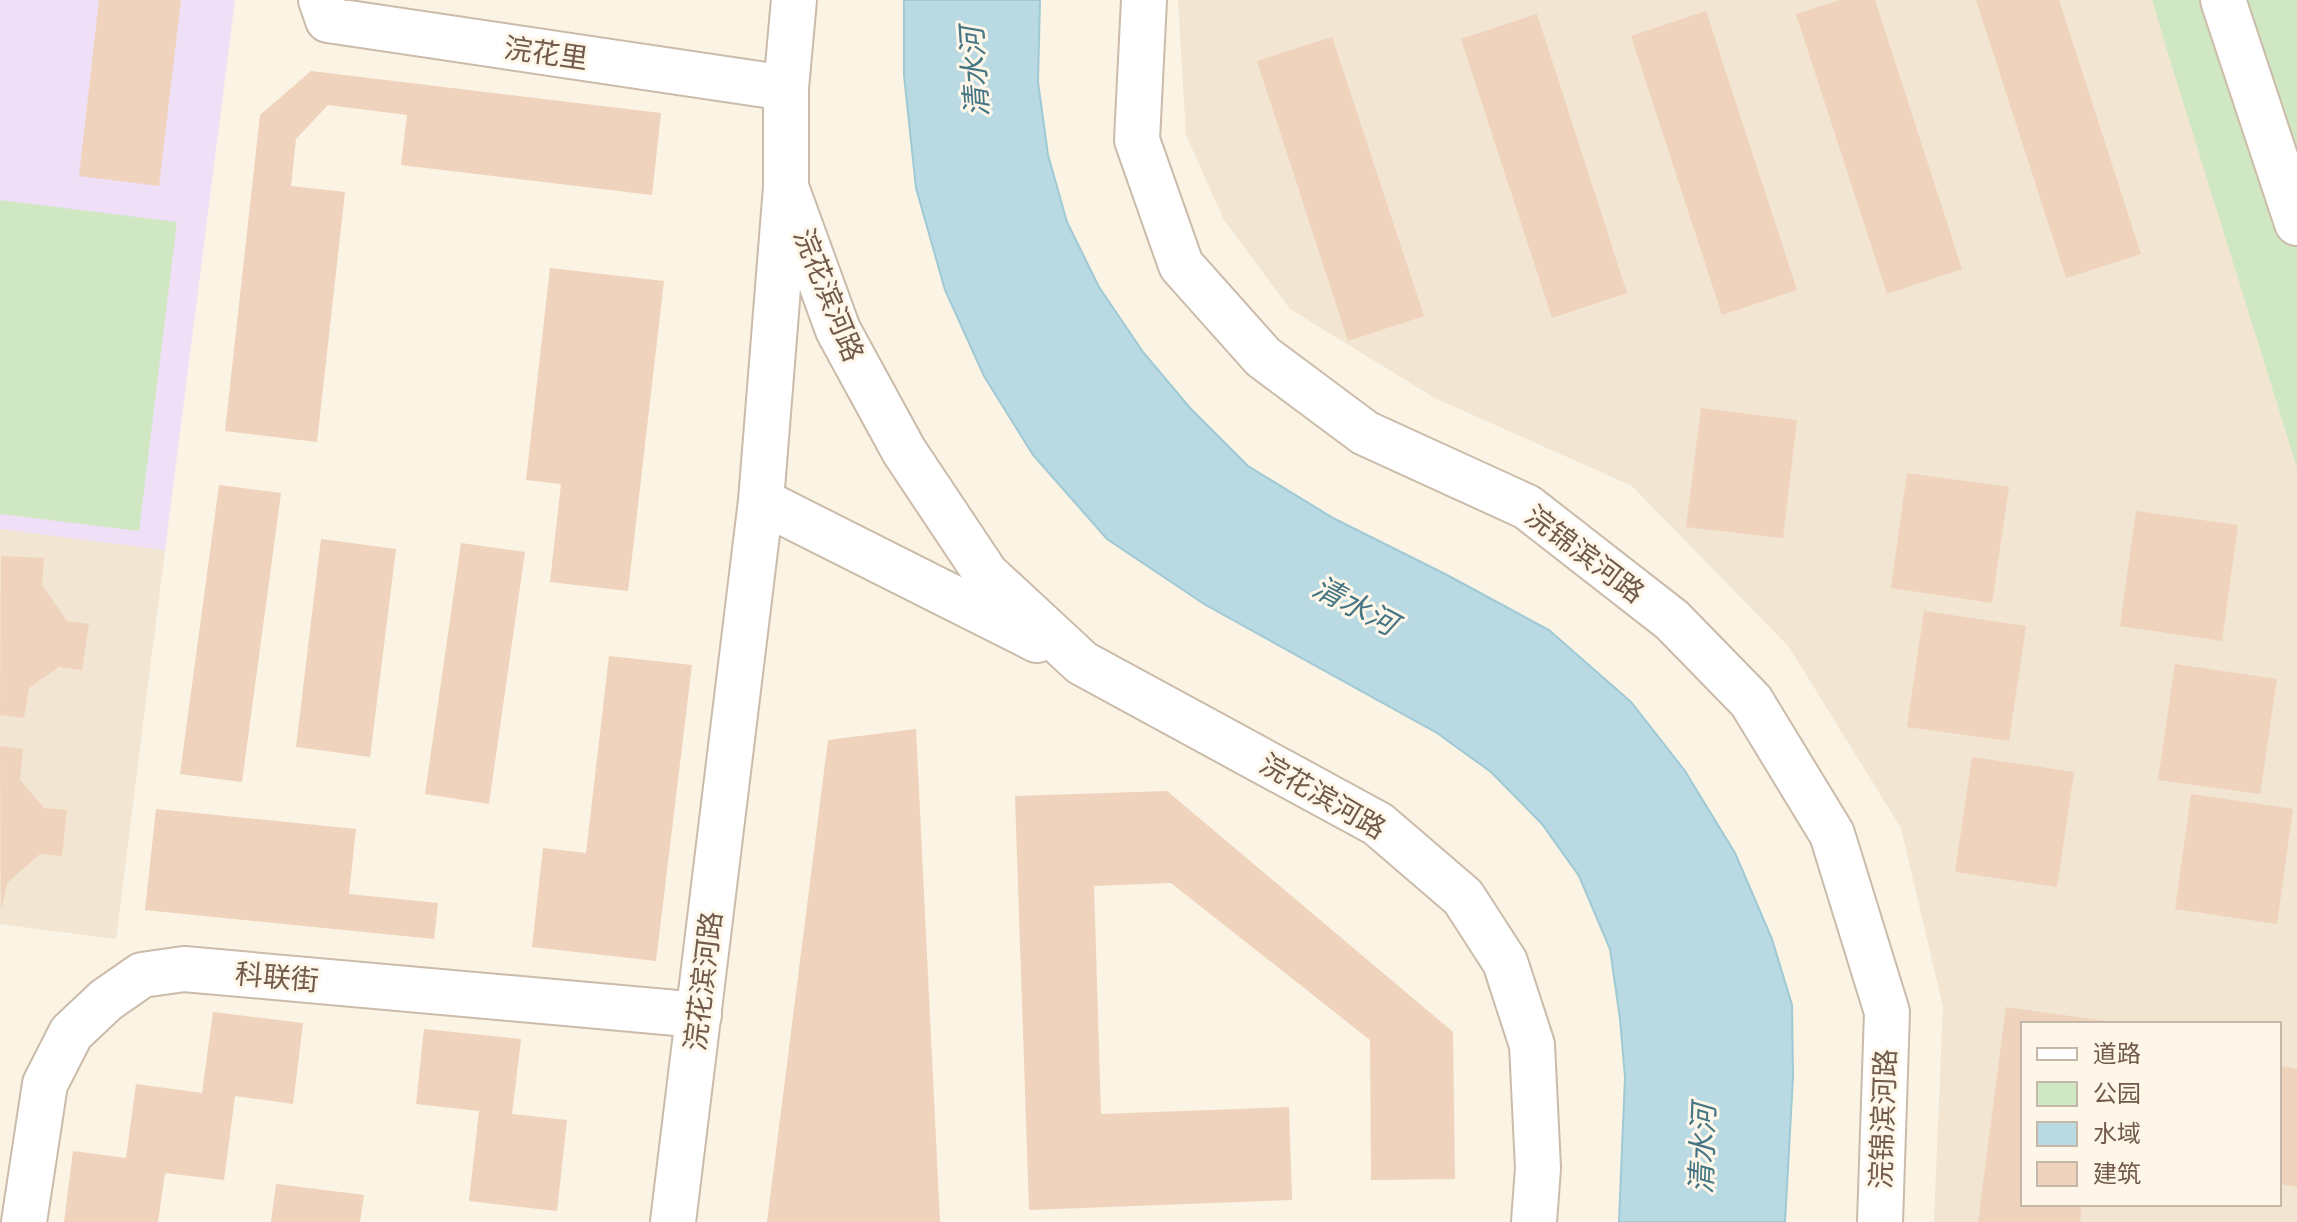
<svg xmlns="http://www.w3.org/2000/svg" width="2297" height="1222" font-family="'Titillium Web','Noto Sans SC',sans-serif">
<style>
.residential{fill:#f2e5d2;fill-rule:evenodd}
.education{fill:#f0e0f7}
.green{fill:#cfe7c2}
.water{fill:#b9dae3;stroke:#9fc9d4;stroke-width:2}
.building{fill:#efd3bc}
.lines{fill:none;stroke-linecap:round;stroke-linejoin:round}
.minor-casing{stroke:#cbbbaa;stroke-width:48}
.minor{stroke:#fff;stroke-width:44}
.labels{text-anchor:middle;stroke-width:6;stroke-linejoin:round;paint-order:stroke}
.street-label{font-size:28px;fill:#715a4a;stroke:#fef7e9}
.water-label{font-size:30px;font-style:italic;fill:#467684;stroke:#fef7e9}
</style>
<rect width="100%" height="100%" fill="#fbf3e3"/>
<g class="residential">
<path d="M1178 0H2152L2297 468V1222H1934L1943 1007 1901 828 1789 647 1632 486 1435 398 1290 309 1224 220 1186 135ZM2023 1024H2279V1204H2023Z"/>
<polygon points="0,529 165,550 116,939 0,924"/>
</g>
<polygon class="education" points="0,0 235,0 165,550 0,529"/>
<g class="green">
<polygon points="2152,0 2297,0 2297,468 2170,60"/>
<polygon points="0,200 177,222 139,531 0,514"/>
</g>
<polygon class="water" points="904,0 1040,0 1038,82 1048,155 1067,222 1099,287 1143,352 1190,408 1248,466 1333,518 1447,575 1549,630 1631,702 1685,771 1735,853 1772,939 1792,1005 1793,1077 1785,1222 1619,1222 1625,1077 1620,1019 1610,949 1579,876 1542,824 1491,772 1437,733 1204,604 1107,539 1033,455 984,376 945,290 916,188 904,75"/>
<g class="building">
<polygon points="99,0 181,0 159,186 79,176"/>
<polygon points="1840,0 1875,0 1962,269 1887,294 1796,14"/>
<polygon points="1976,0 2059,0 2141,254 2066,278"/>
<polygon points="1706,11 1797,290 1722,315 1631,36"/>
<polygon points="1537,14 1627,293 1552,318 1461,39"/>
<polygon points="1332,37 1424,316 1348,341 1257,61"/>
<polygon points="311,71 661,113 652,195 401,165 407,115 328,105 296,139 291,186 345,192 317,442 225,431 260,115"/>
<polygon points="550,268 664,281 628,591 550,582 561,484 526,480"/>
<polygon points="1701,408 1797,420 1783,538 1686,527"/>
<polygon points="1907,473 2009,487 1992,603 1891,588"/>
<polygon points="219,485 281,493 242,782 180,774"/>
<polygon points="2136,511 2238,525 2222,641 2120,626"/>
<polygon points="321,539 396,549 370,757 296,747"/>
<polygon points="461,543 525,552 489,804 425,794"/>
<polygon points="1,556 44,558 42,585 67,621 89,624 82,670 59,667 29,688 24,718 0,715"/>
<polygon points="1924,611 2026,626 2009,741 1907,727"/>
<polygon points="609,656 692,665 656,961 532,947 543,848 586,853"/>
<polygon points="2175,664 2277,679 2260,794 2158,780"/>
<polygon points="916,729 940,1222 767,1222 828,740"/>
<polygon points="0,746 23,749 20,780 44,808 67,810 62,856 40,854 7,883 1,910"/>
<polygon points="1972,757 2074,772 2057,887 1955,872"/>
<polygon points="1167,791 1453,1032 1455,1179 1371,1180 1370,1040 1171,883 1094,886 1101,1114 1289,1107 1292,1200 1029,1210 1015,796"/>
<polygon points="2191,794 2293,809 2277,924 2175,909"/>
<polygon points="156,809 356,829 349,894 438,903 434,939 145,910"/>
<polygon points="2006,1007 2106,1021 2106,1024 2023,1024 2023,1204 2082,1204 2080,1222 1978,1222"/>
<polygon points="213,1012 303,1023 293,1104 235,1096 224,1180 165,1173 158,1222 64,1222 73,1151 126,1158 136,1084 202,1093"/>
<polygon points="424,1029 521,1039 512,1114 567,1120 557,1211 469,1201 479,1111 416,1104"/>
<polygon points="2279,1066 2297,1069 2297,1187 2279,1184"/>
<polygon points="276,1184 364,1195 360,1222 271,1222"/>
</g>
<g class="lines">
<g class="minor-casing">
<g id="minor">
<polyline points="321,0 328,20 786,88"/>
<polyline points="1144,0 1137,140 1181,265 1263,357 1365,433 1527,507 1672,620 1751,701 1832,834 1887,1012 1880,1222"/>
<polyline points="2223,0 2297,223"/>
<polyline points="786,187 838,330 904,451 986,574 1082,663 1378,824 1463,897 1505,962 1532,1045 1538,1168 1534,1222"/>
<polyline points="761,501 1037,640"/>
<polyline points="24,1222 45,1084 71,1033 106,1000 142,975 184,969 699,1015"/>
<polyline points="673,1222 761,501 786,187 786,88 794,0"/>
</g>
</g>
<use href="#minor" class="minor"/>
</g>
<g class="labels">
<g class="street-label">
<text transform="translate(546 53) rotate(8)" y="10">浣花里</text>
<text transform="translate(829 295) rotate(68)" y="10">浣花滨河路</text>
<text transform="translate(1585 554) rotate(37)" y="10">浣锦滨河路</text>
<text transform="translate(1323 796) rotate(30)" y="10">浣花滨河路</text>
<text transform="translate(277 977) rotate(5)" y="10">科联街</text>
<text transform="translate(703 981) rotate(-83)" y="10">浣花滨河路</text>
<text transform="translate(1883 1119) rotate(-88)" y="10">浣锦滨河路</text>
</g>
<g class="water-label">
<text transform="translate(975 72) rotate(-94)" y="10">清水河</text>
<text transform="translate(1355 606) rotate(28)" y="10">清水河</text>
<text transform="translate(1703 1149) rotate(-88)" y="10">清水河</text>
</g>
</g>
<rect x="2021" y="1022" width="260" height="184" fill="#fef7e9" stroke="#c6b8a9" stroke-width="2"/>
<rect x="2037" y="1048" width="40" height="12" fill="#ffffff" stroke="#c6b8a9" stroke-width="2"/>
<text x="2093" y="1062" font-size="24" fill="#715a4a">道路</text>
<rect x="2037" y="1082" width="40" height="24" fill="#cfe7c2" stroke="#c6b8a9" stroke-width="2"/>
<text x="2093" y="1102" font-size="24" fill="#715a4a">公园</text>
<rect x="2037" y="1122" width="40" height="24" fill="#b9dae3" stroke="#c6b8a9" stroke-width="2"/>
<text x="2093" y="1142" font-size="24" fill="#715a4a">水域</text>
<rect x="2037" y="1162" width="40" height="24" fill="#efd3bc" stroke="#c6b8a9" stroke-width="2"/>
<text x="2093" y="1182" font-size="24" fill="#715a4a">建筑</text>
</svg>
